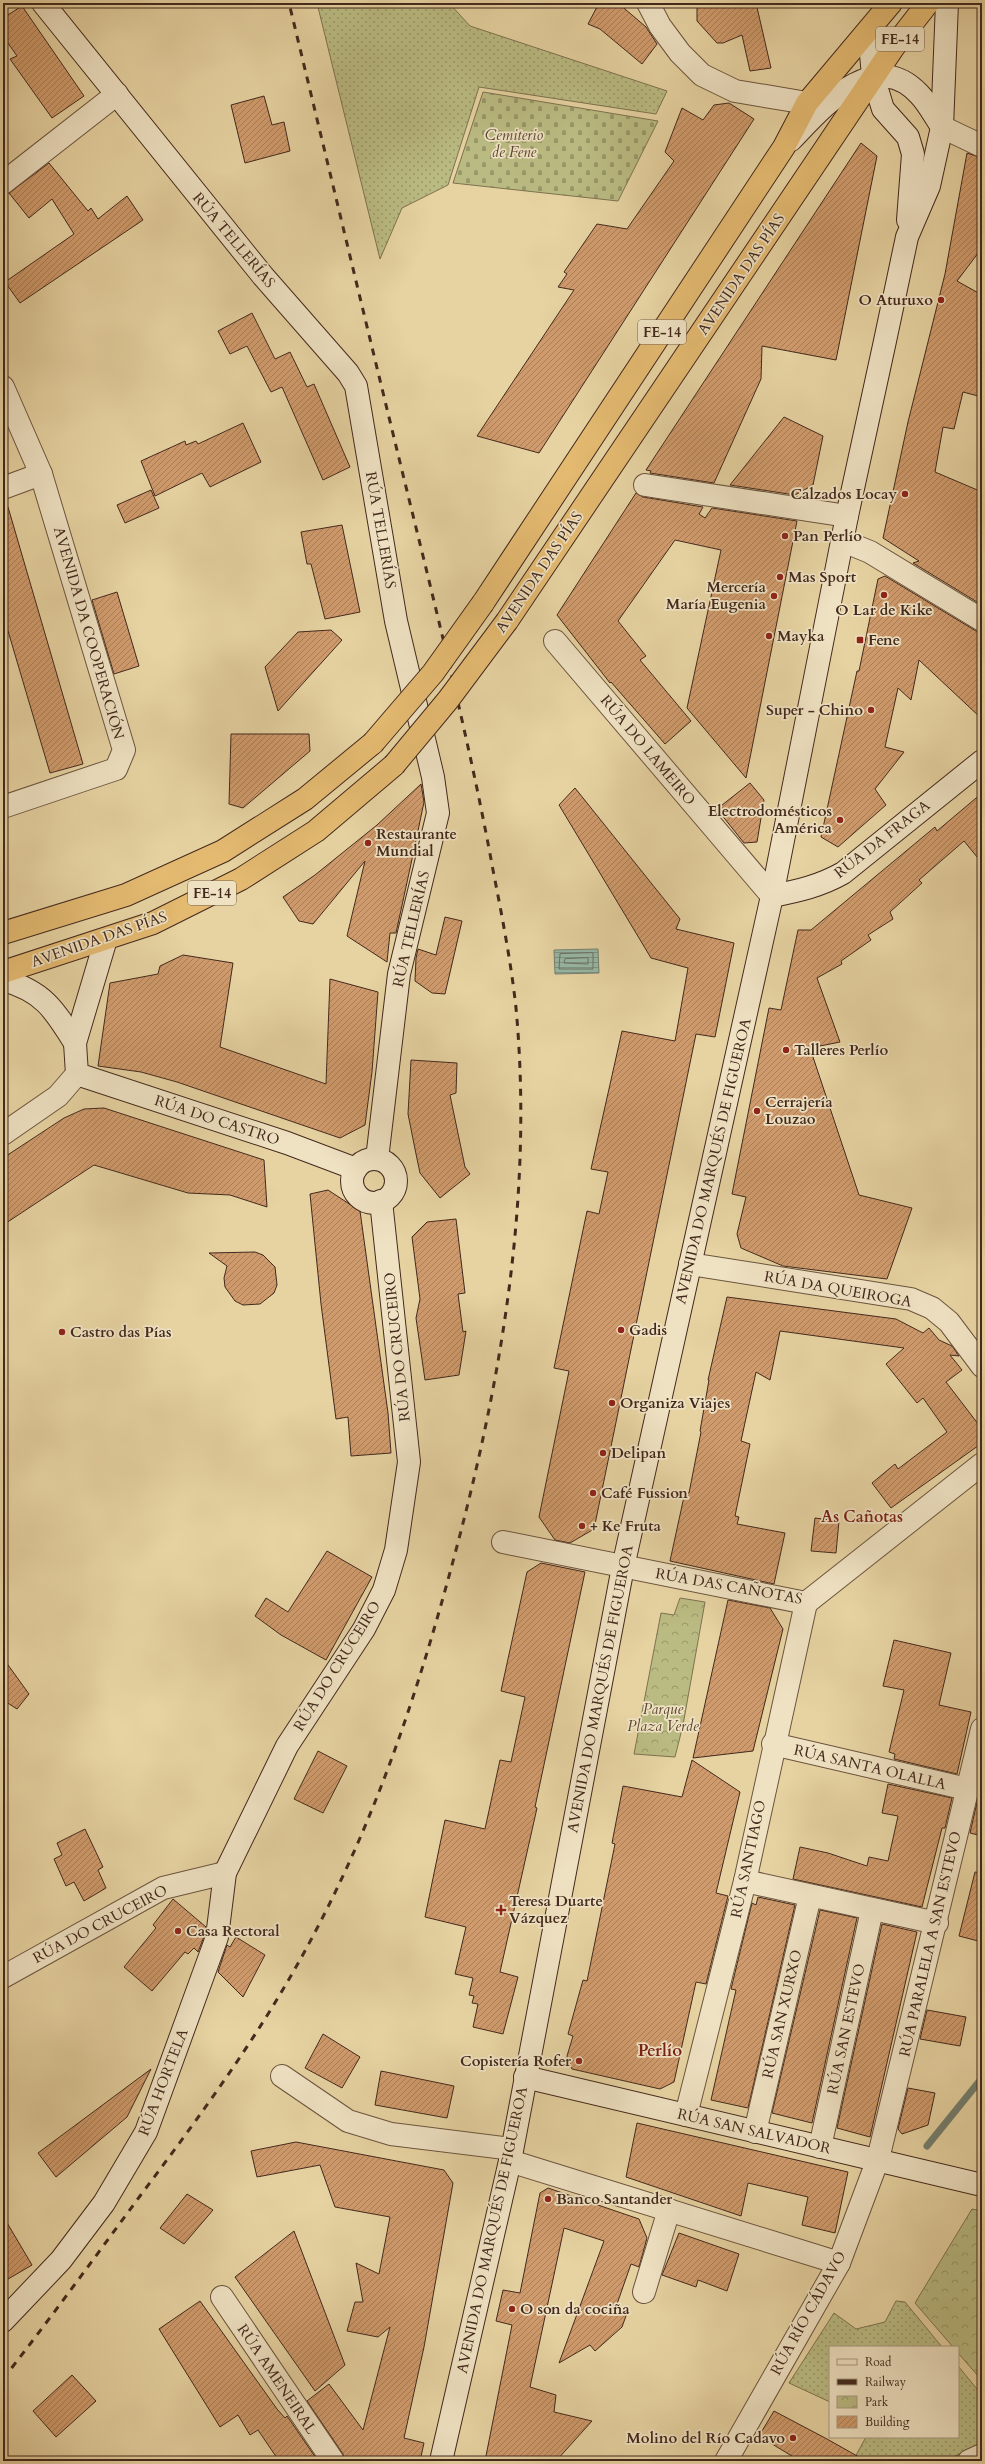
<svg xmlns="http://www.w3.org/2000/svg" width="985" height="2464" font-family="Cardo,serif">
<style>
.grass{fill:url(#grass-dots);stroke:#7e7250}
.cemetery{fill:url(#cemetery-stones);stroke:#7e7250}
.park{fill:url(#park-crowns);stroke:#7e7250}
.water{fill:url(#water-rules);stroke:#757f6f}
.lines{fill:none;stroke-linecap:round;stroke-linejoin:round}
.shore{stroke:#6d7062;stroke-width:1}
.stream{stroke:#757f6f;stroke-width:7}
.building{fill:url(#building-hatch);stroke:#43291d}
.street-casing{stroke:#6c543e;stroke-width:24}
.secondary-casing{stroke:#43291d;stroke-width:24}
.highway-casing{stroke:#43291d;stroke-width:24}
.street{stroke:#efe2c3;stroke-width:22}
.secondary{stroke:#efe2c3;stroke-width:22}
.highway{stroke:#e4ba71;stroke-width:22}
.rail{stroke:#43291d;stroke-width:3;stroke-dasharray:7 7;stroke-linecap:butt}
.highway-bridge-casing{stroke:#43291d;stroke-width:24;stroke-linecap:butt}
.highway-bridge{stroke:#e4ba71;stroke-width:22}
.poi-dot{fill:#8f2418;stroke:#efe2c3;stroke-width:1.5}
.labels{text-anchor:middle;stroke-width:3.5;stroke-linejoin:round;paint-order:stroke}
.shield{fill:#efe2c3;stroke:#77604f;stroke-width:1}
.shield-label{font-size:14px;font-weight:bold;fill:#43291d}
.park-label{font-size:15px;font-style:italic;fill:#5b4631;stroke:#efe2c3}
.street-label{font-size:15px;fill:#43291d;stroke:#efe2c3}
.poi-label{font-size:15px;font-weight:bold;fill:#43291d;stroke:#efe2c3;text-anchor:start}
.neighbourhood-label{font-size:16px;font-weight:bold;fill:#7a1f14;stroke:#efe2c3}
.quarter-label{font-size:17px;font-weight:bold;fill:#7a1f14;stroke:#efe2c3}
</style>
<defs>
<pattern id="grass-dots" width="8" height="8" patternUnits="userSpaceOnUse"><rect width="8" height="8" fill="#babb82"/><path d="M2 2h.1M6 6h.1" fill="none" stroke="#99986a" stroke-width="1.8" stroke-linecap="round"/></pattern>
<pattern id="cemetery-stones" width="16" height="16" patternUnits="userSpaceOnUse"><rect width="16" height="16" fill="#babb82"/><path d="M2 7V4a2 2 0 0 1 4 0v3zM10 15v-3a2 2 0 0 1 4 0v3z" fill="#99986a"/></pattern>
<pattern id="park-crowns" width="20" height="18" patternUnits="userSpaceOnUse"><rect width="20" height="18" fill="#babb82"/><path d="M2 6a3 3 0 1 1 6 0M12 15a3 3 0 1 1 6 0" fill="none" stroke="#99986a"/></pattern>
<pattern id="water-rules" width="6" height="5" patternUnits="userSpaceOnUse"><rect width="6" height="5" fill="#97b8a6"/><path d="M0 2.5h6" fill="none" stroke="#7d9687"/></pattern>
<pattern id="building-hatch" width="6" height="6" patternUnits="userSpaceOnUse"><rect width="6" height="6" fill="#d09b6c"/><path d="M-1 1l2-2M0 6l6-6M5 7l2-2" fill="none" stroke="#aa7e58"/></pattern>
</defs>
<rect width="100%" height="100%" fill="#e7d3a2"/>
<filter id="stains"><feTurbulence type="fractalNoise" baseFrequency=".005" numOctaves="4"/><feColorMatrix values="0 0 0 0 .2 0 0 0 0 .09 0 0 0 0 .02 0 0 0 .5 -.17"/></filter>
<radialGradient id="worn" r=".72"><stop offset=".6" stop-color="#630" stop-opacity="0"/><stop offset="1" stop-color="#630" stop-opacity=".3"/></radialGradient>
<g class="grass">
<polygon points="317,3 449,3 470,26 667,91 656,114 479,87 448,185 402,208 380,259"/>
<polygon points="896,2301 905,2302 942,2347 830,2347 830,2402 789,2383 834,2313 856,2329 885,2322"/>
<polygon points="958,2366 982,2395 982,2445 943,2461 853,2461 866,2437 958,2437"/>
</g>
<polygon class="cemetery" points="483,92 658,121 618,201 453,183"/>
<g class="park">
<polygon points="680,1598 705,1602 683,1725 675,1757 634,1754 661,1613 674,1615"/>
<polygon points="972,2209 982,2211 982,2365 979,2377 958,2353 958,2347 953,2347 915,2303"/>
</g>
<polygon class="water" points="598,949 599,973 555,974 554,950"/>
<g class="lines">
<g class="shore">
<polygon points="593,953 593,969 559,969 560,954"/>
<polygon points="588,958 588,964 564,963 565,959"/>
</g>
<polyline class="stream" points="927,2146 982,2078"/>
</g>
<g class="building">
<polygon points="599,3 618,3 646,27 657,44 642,64 600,29 588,24"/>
<polygon points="697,3 756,3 771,68 750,71 742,35 723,43 717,43 697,21"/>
<polygon points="22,6 84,96 52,118 10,59 17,56 3,36 3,18"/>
<polygon points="264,96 272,125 284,122 290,151 245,163 231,105"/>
<polygon points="729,103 754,119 539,453 477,436 574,290 558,287 567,274 564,272 597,224 627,229 674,161 665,152 682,108 703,120 714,105"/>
<polygon points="861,143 877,156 836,360 762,346 761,379 714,483 650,473 651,471 646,470"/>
<polygon points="967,153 982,158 982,248 957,281 982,295 982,397 963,392 954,429 943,427 935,472 982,492 982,605 913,563 919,561 883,538 908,422 945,274"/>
<polygon points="49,163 88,211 91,208 98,219 127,196 143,220 20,303 5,282 74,234 52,199 29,218 9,193"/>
<polygon points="252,313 275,359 290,352 307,387 314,384 350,467 323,480 282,387 271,392 247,346 230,354 218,331"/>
<polygon points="784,417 823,436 813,485 795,495 730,485"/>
<polygon points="243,423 261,462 210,487 202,473 155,496 141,461 185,441 186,445 196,441 198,444"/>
<polygon points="151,490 159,508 125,523 117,505"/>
<polygon points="636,493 643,497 703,507 699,514 705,518 712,508 797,521 746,778 687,708 721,550 675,540 618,621 646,656 640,660 691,721 665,744 611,682 610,683 557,615"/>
<polygon points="8,507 83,764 50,773 3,614 3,508"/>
<polygon points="342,525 360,612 325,619 311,564 307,564 301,532"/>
<polygon points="885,576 976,631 982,632 982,719 919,660 911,700 898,688 885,747 904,752 875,789 886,805 838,847 821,837 857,671 859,671 878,579"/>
<polygon points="117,592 139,666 114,674 92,600"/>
<polygon points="331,630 342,640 278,711 265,667 298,632"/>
<polygon points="231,734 309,734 310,751 243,808 229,804"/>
<polygon points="750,783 764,800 757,842 744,843 717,809"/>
<polygon points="421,784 424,802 414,850 396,933 390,933 387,962 347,936 365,861 313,924 299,921 283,897 315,875 377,825"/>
<polygon points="575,788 680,919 676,929 734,943 715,1037 696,1034 594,1529 570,1543 555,1540 539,1517 569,1371 554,1368 587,1211 599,1214 608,1172 591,1169 622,1031 675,1041 688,968 651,958 559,805"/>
<polygon points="982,793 982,863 964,841 919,880 922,883 890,912 893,919 868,935 871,940 841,961 842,964 817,978 840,1042 810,1048 859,1195 912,1208 887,1279 783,1266 741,1248 737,1234 746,1197 732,1194 769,1008 781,1010 798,930 811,930 935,827 937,831"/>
<polygon points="445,917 462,921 445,994 432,993 415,981 416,958 418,949 436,955"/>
<polygon points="183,955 233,963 220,1047 326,1084 330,979 378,992 372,1072 365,1125 340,1138 177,1082 141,1072 98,1066 110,983 158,974 160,966"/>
<polygon points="411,1060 457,1063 456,1093 450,1095 465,1167 470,1174 440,1198 420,1173 416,1154 408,1114"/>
<polygon points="104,1108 264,1160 267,1207 230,1195 188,1193 94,1165 3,1225 3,1158 64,1118 84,1109"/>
<polygon points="328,1190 360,1211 388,1413 391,1453 351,1456 348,1417 336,1419 321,1304 310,1194"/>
<polygon points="456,1219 465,1293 458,1294 463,1332 466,1331 459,1375 425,1380 416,1318 420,1299 412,1237 427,1222"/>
<polygon points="255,1252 263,1255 275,1267 277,1285 274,1293 260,1304 243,1305 235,1301 225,1287 224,1278 227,1266 209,1253"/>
<polygon points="727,1297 896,1319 923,1333 929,1328 939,1340 952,1346 959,1356 950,1355 962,1370 946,1382 982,1429 982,1443 891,1508 872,1483 895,1464 898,1469 947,1432 923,1398 917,1403 886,1364 904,1348 780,1331 770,1380 756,1372 741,1441 750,1444 735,1516 739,1517 737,1524 785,1533 774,1584 670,1561 685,1492 689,1493 701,1432 700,1431 709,1380 708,1380"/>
<polygon points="815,1518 839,1521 836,1553 811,1551"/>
<polygon points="327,1551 372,1577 326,1660 281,1635 255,1616 266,1598 288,1612"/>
<polygon points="541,1563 585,1572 535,1807 537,1808 500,1972 518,1977 503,2034 473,2027 478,2004 472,2003 474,1996 469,1995 473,1978 455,1974 466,1927 425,1917 445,1820 485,1829 500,1760 511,1762 525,1697 501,1691 527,1572"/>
<polygon points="728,1600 770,1608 783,1629 753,1751 693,1758"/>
<polygon points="894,1640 951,1653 939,1705 971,1712 957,1774 894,1759 895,1754 889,1752 904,1690 883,1686"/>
<polygon points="3,1658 29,1694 17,1709 3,1700"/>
<polygon points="318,1751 347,1766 323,1813 294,1799"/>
<polygon points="692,1760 740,1792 716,1893 728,1896 706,1984 696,1982 674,2082 660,2089 572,2069 568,2062 567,2056 573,2036 568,2034 583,1980 587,1981 615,1844 612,1843 623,1786 682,1797"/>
<polygon points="888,1784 952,1798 945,1828 942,1828 922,1907 793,1879 800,1847 828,1853 867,1866 869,1857 888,1861 898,1816 882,1813"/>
<polygon points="978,1798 982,1799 982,1836 970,1833"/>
<polygon points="85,1829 103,1867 98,1870 106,1888 84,1901 74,1882 66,1886 54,1859 62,1855 57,1843"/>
<polygon points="975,1872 982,1873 982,1942 959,1936"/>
<polygon points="758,1897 795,1905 748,2108 711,2100 736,1990 731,1989 752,1903 756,1905"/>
<polygon points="173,1899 206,1927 205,1934 198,1952 194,1948 188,1954 185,1952 152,1991 124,1967 156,1928 153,1925"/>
<polygon points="820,1910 857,1918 812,2123 772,2113"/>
<polygon points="882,1924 917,1932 870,2137 837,2128"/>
<polygon points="236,1937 265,1955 243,1997 218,1972 227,1945 230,1947"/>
<polygon points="927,2010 966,2017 960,2046 920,2039"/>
<polygon points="323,2034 360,2057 342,2088 305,2068"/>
<polygon points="151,2069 127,2117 56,2177 38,2153"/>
<polygon points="381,2071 454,2086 447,2118 375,2105"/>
<polygon points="908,2088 935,2093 928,2125 902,2134 898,2129"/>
<polygon points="637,2123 848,2172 835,2233 802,2225 808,2197 748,2183 741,2216 626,2177"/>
<polygon points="296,2142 444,2170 453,2183 424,2347 404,2438 424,2443 420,2461 345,2461 343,2454 307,2401 329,2384 363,2430 390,2327 378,2337 347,2331 355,2302 363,2302 356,2263 379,2274 390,2217 335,2207 320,2165 257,2177 251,2151"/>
<polygon points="548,2188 639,2219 647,2238 639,2267 631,2264 617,2304 627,2313 622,2327 595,2351 590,2345 559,2363 604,2241 564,2228 530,2387 556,2395 554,2412 592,2421 556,2461 485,2461 512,2325 496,2321 503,2290 520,2293 540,2193"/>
<polygon points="187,2194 213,2210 184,2244 160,2228"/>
<polygon points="3,2216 32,2265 3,2282"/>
<polygon points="294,2231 345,2365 315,2391 235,2277"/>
<polygon points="679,2233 739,2254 727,2291 698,2280 696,2287 662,2275"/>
<polygon points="200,2301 277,2409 285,2418 287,2416 318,2461 279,2461 258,2430 250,2435 238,2415 220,2427 159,2329"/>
<polygon points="72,2375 96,2401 56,2437 33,2411"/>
<polygon points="774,2411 827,2439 866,2461 800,2461 759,2436"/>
</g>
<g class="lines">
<g class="street-casing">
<g id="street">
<polyline points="648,3 660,26 680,53 702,75 735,91 807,103"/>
<polyline points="942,127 982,146"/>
<polyline points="3,183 117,94"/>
<polyline points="3,387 41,474 124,750 116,769 3,807"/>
<polyline points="645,485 847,516"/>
<polyline points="3,488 41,474"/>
<polyline points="843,541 870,552 982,620"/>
<polyline points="555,641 772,896"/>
<polyline points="3,1134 58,1096 77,1074"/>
<polyline points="690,1264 911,1299 932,1308 949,1322 982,1366"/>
<polyline points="503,1542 806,1603 982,1464"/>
<polyline points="773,1744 967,1789"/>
<polyline points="745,1881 937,1923"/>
<polyline points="3,1977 163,1888 225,1873"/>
<polyline points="282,2076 348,2121 391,2134 512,2149"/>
<polyline points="686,2115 745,1881 806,1603"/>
<polyline points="755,2132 810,1896"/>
<polyline points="820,2147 872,1910"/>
<polyline points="510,2161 839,2263"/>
<polyline points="644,2292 669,2210"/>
<polyline points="222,2297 333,2461"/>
<polyline points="726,2461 839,2263 878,2159 982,1729"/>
<polyline points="969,2461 982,2455"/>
</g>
</g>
<g class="secondary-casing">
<g id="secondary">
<polyline points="43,3 263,276 348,373 356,386 396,621 433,777 438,813 399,974 377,1159"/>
<polyline points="869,32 873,76 883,109 908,137 913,154 908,220"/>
<path d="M791 140C822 108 874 46 919 94 928 103 935 117 942 127"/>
<path d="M772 896C798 891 820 886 843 873L982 761"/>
<polyline points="106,939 75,1043 77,1074 287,1143 356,1169"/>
<path d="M3 980C43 991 54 1009 75 1043"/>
<circle cx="374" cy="1181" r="22"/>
<polyline points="525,2077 982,2185"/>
<polyline points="3,2321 61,2260 104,2203 146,2132 217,1937 225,1873 287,1746 364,1629 384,1590 396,1550 409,1462 381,1201"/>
<polyline points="441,2461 510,2161 623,1567 772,896 847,516 885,341 907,237 929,186 942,127 947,3"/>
</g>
</g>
<g class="highway-casing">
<g id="highway">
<polyline points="483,603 784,147 807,103 891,3"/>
<polyline points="507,621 893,48 928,3"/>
<polyline points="3,933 126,895 223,851 305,799 373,743"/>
<polyline points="3,972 153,923 241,879 316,831 394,765"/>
</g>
</g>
<use href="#street" class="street"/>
<use href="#secondary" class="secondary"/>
<use href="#highway" class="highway"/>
<path class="rail" d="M3 2379C50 2319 95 2257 140 2196 191 2128 242 2059 285 1986 367 1847 415 1705 456 1550 503 1373 533 1191 516 1008 511 962 502 916 493 870 474 766 449 663 424 560 378 374 334 189 289 3"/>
<g class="highway-bridge-casing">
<g id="highway-bridge">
<polyline points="373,743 433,673 483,603"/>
<polyline points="394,765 448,700 507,621"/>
</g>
</g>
<use href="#highway-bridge" class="highway-bridge"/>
</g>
<g class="poi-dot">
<circle cx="941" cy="300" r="4"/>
<circle cx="905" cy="494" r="4"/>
<circle cx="785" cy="536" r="4"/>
<circle cx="780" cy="577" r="4"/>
<circle cx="884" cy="595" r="4"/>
<circle cx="774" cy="596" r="4"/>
<circle cx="769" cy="636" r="4"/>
<rect x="856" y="636" width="8" height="8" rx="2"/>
<circle cx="871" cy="710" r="4"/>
<circle cx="840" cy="820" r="4"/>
<circle cx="368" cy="843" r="4"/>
<circle cx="786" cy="1050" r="4"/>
<circle cx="757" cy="1111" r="4"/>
<circle cx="621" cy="1330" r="4"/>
<circle cx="62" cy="1332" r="4"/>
<circle cx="612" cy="1403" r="4"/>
<circle cx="603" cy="1453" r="4"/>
<circle cx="593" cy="1493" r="4"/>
<circle cx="582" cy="1526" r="4"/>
<path d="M499 1904h4v4h4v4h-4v4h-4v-4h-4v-4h4z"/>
<circle cx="178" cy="1931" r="4"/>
<circle cx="579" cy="2061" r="4"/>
<circle cx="548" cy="2199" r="4"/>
<circle cx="512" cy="2309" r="4"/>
<circle cx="793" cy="2438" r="4"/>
</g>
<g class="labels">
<g class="shield">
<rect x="876" y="27" width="48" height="24" rx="3"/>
<rect x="638" y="320" width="48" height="24" rx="3"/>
<rect x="188" y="881" width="48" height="24" rx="3"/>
</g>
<g class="shield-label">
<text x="900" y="44">FE-14</text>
<text x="662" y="337">FE-14</text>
<text x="212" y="898">FE-14</text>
</g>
<g class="park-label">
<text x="514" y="140">Cemiterio<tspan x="514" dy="17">de Fene</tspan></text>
<text x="663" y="1714">Parque<tspan x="663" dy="17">Plaza Verde</tspan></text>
</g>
<g class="street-label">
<text transform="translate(234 240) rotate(50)" y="5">RÚA TELLERÍAS</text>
<text transform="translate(741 274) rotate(-56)" y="5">AVENIDA DAS PÍAS</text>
<text transform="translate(381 530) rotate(80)" y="5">RÚA TELLERÍAS</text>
<text transform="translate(539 572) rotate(-56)" y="5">AVENIDA DAS PÍAS</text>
<text transform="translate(89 633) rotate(74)" y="5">AVENIDA DA COOPERACIÓN</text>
<text transform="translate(648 750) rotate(50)" y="5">RÚA DO LAMEIRO</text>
<text transform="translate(882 839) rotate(-38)" y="5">RÚA DA FRAGA</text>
<text transform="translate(411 929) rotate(-77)" y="5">RÚA TELLERÍAS</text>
<text transform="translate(99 939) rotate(-19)" y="5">AVENIDA DAS PÍAS</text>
<text transform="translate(217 1120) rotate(18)" y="5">RÚA DO CASTRO</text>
<text transform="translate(713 1161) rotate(-77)" y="5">AVENIDA DO MARQUÉS DE FIGUEROA</text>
<text transform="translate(838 1289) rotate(10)" y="5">RÚA DA QUEIROGA</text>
<text transform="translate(397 1347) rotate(-96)" y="5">RÚA DO CRUCEIRO</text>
<text transform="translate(729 1586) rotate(10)" y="5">RÚA DAS CAÑOTAS</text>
<text transform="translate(337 1666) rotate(-58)" y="5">RÚA DO CRUCEIRO</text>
<text transform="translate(600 1689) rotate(-79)" y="5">AVENIDA DO MARQUÉS DE FIGUEROA</text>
<text transform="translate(870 1767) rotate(13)" y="5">RÚA SANTA OLALLA</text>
<text transform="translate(748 1859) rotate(-78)" y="5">RÚA SANTIAGO</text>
<text transform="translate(100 1924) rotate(-28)" y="5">RÚA DO CRUCEIRO</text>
<text transform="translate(930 1944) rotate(-77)" y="5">RÚA PARALELA A SAN ESTEVO</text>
<text transform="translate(782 2014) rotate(-77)" y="5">RÚA SAN XURXO</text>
<text transform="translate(846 2029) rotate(-78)" y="5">RÚA SAN ESTEVO</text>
<text transform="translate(163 2082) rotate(-69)" y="5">RÚA HORTELA</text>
<text transform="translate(754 2131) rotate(13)" y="5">RÚA SAN SALVADOR</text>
<text transform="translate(492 2230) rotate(-78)" y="5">AVENIDA DO MARQUÉS DE FIGUEROA</text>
<text transform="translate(808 2313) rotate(-61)" y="5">RÚA RÍO CÁDAVO</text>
<text transform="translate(277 2379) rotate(56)" y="5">RÚA AMENEIRAL</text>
</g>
<g class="poi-label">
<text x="933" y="305" text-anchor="end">O Aturuxo</text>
<text x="897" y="499" text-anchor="end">Calzados Locay</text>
<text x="793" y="541">Pan Perlío</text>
<text x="788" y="582">Mas Sport</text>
<text x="766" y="592" text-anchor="end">Mercería<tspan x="766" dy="17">María Eugenia</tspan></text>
<text x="884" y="615" text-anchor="middle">O Lar de Kike</text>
<text x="777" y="641">Mayka</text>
<text x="868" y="645">Fene</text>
<text x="863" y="715" text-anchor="end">Super - Chino</text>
<text x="832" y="816" text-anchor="end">Electrodomésticos<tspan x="832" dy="17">América</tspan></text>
<text x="376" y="839">Restaurante<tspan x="376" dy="17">Mundial</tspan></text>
<text x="794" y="1055">Talleres Perlío</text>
<text x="765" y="1107">Cerrajería<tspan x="765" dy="17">Louzao</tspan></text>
<text x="629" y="1335">Gadis</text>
<text x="70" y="1337">Castro das Pías</text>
<text x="620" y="1408">Organiza Viajes</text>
<text x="611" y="1458">Delipan</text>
<text x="601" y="1498">Café Fussion</text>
<text x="590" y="1531">+ Ke Fruta</text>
<text x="509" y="1906">Teresa Duarte<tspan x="509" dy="17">Vázquez</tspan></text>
<text x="186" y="1936">Casa Rectoral</text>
<text x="571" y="2066" text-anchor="end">Copistería Rofer</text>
<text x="556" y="2204">Banco Santander</text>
<text x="520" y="2314">O son da cociña</text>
<text x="785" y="2443" text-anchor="end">Molino del Río Cadavo</text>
</g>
<g class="neighbourhood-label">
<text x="862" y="1522">As Cañotas</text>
</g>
<g class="quarter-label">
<text x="660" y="2056">Perlío</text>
</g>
</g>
<rect width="985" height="2464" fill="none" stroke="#e7d3a2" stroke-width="16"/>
<rect x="4" y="4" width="977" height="2456" fill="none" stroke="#43291d" stroke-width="2"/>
<rect x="8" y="8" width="969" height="2448" fill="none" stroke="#43291d"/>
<rect x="829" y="2346" width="130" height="92" fill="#efe2c3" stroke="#aa9881"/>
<rect x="837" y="2359" width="20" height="6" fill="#efe2c3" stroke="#aa9881"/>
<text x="865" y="2366" font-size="12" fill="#43291d">Road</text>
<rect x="837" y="2379" width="20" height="6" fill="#43291d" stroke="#aa9881"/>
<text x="865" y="2386" font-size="12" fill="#43291d">Railway</text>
<rect x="837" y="2396" width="20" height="12" fill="url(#park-crowns)" stroke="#aa9881"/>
<text x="865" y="2406" font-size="12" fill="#43291d">Park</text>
<rect x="837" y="2416" width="20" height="12" fill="url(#building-hatch)" stroke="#aa9881"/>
<text x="865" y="2426" font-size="12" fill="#43291d">Building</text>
<rect width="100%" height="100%" filter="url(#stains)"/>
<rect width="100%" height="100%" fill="url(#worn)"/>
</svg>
